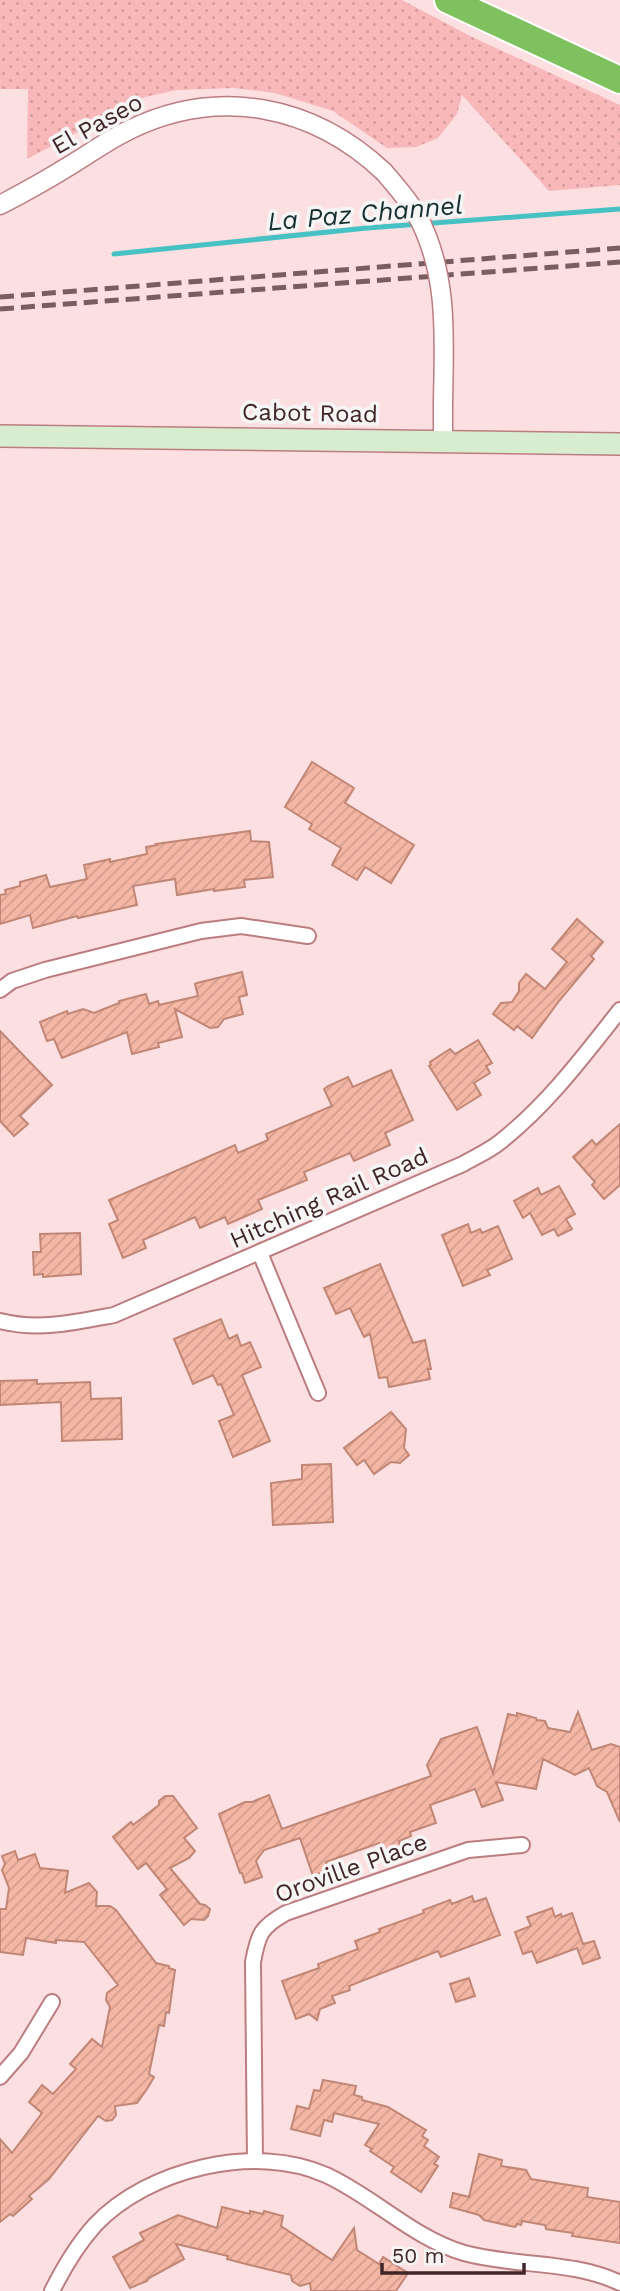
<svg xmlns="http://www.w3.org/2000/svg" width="620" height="2291" font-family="'Work Sans',sans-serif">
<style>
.grass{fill:url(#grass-dots)}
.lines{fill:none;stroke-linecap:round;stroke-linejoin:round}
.stream{stroke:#46c2c4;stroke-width:5}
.building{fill:url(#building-hatch);stroke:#c18675;stroke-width:2}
.minor-casing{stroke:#bb7d80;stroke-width:18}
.tertiary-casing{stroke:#bb7d80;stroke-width:21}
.secondary-casing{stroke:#bb7d80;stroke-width:24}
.motorway-casing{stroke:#fff;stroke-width:30}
.minor{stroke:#fff;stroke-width:14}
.tertiary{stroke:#fff;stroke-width:18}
.secondary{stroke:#d8eccf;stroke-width:21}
.motorway{stroke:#7ec15e;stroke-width:26}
.rail{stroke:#785e60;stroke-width:5;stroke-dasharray:14 7;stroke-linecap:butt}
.tertiary-bridge-casing{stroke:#bb7d80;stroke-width:21;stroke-linecap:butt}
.tertiary-bridge{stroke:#fff;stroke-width:18}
.labels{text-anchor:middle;stroke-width:7;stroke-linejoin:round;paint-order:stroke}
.street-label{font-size:24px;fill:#402628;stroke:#f5f5f5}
.water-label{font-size:26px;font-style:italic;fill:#152f30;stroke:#f5f5f5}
</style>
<defs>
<pattern id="grass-dots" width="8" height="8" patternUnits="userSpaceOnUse" patternTransform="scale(1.75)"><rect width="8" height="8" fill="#f8b7b9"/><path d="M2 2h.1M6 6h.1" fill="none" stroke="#d69d9f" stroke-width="1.8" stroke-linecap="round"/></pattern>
<pattern id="building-hatch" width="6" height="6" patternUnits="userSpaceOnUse" patternTransform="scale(1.75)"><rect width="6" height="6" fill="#f5b7a5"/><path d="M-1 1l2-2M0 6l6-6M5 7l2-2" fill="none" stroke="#d39d8e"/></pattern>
</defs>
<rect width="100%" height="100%" fill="#fce0e1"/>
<polygon class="grass" points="0,0 402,0 470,36 620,105 620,185 549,191 462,95 457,114 438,138 416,147 387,148 333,111 275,93 235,88 177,90 145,97 27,159 28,89 0,89"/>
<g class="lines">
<polyline class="stream" points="114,254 367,228 620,209"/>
</g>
<g class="building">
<polygon points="312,762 354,788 345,803 414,845 391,883 365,867 357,880 332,865 341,848 309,829 312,824 285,807"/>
<polygon points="250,831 251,841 269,842 273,877 244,880 245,887 214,891 214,889 177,895 175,879 133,886 137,905 78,918 77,916 33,928 30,915 0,924 0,895 6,894 5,890 20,886 20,882 46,875 50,887 87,879 84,865 110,859 110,862 147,854 146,847 157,845 156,844"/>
<polygon points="577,919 603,942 591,956 594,959 559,1001 532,1038 517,1026 514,1030 493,1014 501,1003 512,1002 519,991 519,983 526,974 545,989 567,962 552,949"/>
<polygon points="242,972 247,995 239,997 243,1014 224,1019 218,1027 210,1028 175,1009 182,1037 158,1043 159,1047 132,1054 127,1032 62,1058 54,1039 47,1041 40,1022 67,1011 68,1014 83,1009 94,1013 119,1003 119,1001 146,994 149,1004 158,1001 159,1005 198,996 195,984 197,983"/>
<polygon points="0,1031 52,1085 20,1116 28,1124 14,1136 0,1121"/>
<polygon points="478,1040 492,1063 486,1066 490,1073 474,1083 481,1095 457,1110 429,1066 431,1065 430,1062 450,1049 455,1054"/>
<polygon points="391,1070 413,1120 385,1133 390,1145 354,1161 350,1153 304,1172 307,1180 258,1200 262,1209 228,1224 225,1217 200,1228 195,1217 143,1240 146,1248 123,1258 109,1224 118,1220 109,1200 235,1145 238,1153 268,1140 266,1134 332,1106 324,1089 328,1086 348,1077 353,1087"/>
<polygon points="620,1124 620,1185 604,1199 592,1185 595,1182 573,1157 592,1140 596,1145"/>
<polygon points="559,1186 575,1214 566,1219 572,1229 558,1236 554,1229 542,1235 530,1213 523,1218 514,1201 538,1188 541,1195"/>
<polygon points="468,1224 471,1233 480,1229 482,1233 498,1226 512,1259 487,1270 490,1275 463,1286 442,1235"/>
<polygon points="80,1233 81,1274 43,1277 43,1274 34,1275 33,1252 41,1252 40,1234"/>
<polygon points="380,1264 413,1343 425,1340 431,1369 428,1369 430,1379 389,1387 387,1377 379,1378 370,1334 364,1337 350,1308 336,1314 324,1288"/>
<polygon points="221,1319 229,1339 237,1335 241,1346 250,1342 261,1367 242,1375 270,1441 233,1457 219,1421 234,1415 221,1384 218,1385 213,1375 193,1384 174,1339"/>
<polygon points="37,1380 37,1384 90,1382 91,1399 121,1398 122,1439 62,1441 61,1402 0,1405 0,1381"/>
<polygon points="391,1412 406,1429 404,1448 409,1455 400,1463 391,1462 374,1474 364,1460 357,1465 344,1448"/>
<polygon points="331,1464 333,1522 273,1525 271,1483 302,1479 302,1465"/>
<polygon points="578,1712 592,1750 611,1744 620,1747 620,1822 607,1792 597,1786 589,1768 575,1775 543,1759 536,1789 496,1782 503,1800 482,1807 475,1789 430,1805 436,1823 410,1832 411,1836 399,1841 400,1846 384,1852 384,1849 381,1851 379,1843 326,1862 328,1870 313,1876 300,1838 264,1850 256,1861 262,1877 245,1883 242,1873 240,1873 219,1814 245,1802 252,1802 269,1795 282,1829 431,1776 427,1765 441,1739 477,1727 493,1773 508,1714 517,1716 517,1713 536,1718 537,1720 545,1721 548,1728 570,1732"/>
<polygon points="165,1796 173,1796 197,1828 184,1838 195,1851 189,1858 170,1868 200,1904 205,1905 210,1909 208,1916 204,1920 191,1919 184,1925 160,1895 167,1889 146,1863 138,1869 113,1837 131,1822 133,1825 159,1805 159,1801"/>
<polygon points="15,1851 18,1860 35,1854 40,1868 68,1871 65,1893 89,1883 97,1892 96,1906 110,1906 116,1910 156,1963 169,1966 169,1968 175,1970 169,2013 166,2012 164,2026 159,2025 149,2074 154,2077 147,2089 137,2103 115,2106 116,2115 112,2120 106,2121 98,2116 49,2179 29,2196 32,2199 13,2216 10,2214 0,2222 0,2139 12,2153 42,2113 29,2102 42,2085 53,2094 76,2069 70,2064 92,2039 102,2047 110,2007 106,2000 107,1993 118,1985 84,1942 56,1940 56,1943 26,1938 23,1955 0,1952 0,1909 6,1909 9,1888 2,1870 5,1864 2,1856"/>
<polygon points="472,1896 474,1902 486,1898 500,1935 441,1957 438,1951 349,1986 350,1990 332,1996 335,2003 320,2009 317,2020 309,2014 296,2019 282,1981 319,1968 318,1964 358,1949 355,1941 380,1932 379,1929 424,1913 423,1910 450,1900 452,1904"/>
<polygon points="552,1908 555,1917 561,1914 562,1917 572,1913 583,1944 594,1941 600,1958 583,1964 577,1948 537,1963 532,1951 523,1954 515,1932 531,1926 527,1917"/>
<polygon points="469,1978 475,1996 456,2002 450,1984"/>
<polygon points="323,2080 356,2086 354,2095 362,2097 362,2100 388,2107 426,2130 422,2136 428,2140 424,2146 439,2157 434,2164 438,2166 421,2192 391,2172 394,2167 370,2151 372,2149 365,2145 379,2124 334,2113 332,2122 324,2120 320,2136 291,2129 297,2106 309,2109 314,2090 320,2091"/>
<polygon points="479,2154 502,2160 501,2166 526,2170 531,2179 588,2188 587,2197 620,2202 620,2243 572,2236 573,2233 546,2229 545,2225 522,2221 521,2225 518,2224 515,2227 484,2220 479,2215 450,2207 453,2193 469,2197"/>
<polygon points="222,2207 250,2214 250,2211 263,2214 264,2211 283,2216 281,2226 332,2260 354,2228 357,2250 379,2264 383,2257 408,2273 396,2291 311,2291 310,2283 300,2286 292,2281 291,2275 246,2264 227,2259 228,2256 176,2244 184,2259 149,2278 147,2281 130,2288 113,2257 144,2240 140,2233 178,2215 217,2228"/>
</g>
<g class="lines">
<g class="minor-casing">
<g id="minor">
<polyline points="0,990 12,981 45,970 201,931 241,926 308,936"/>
<polyline points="260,1253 318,1393"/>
<path d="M0 1321C38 1331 77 1322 114 1315L463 1164C475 1157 489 1151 500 1142 547 1105 583 1057 620 1010"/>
<polyline points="0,2077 21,2053 52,2002"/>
<path d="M255 2161 253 1962C258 1934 261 1927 286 1913L468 1850 522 1845"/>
<path d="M52 2291C64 2267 77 2245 95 2225 148 2169 255 2143 326 2175 374 2197 413 2238 464 2253 515 2267 572 2260 620 2283"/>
</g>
</g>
<g class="tertiary-casing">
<g id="tertiary">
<path d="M0 205C25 192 50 178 74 163 92 152 110 139 129 130 218 86 313 105 384 172"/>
<polyline points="443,402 443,441"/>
</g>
</g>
<g class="secondary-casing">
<polyline id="secondary" points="0,436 620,444"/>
</g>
<g class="motorway-casing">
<polyline id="motorway" points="448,0 620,80"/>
</g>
<use href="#minor" class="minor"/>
<use href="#tertiary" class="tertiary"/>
<use href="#secondary" class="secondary"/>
<use href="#motorway" class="motorway"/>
<g class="rail">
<polyline points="0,297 620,248"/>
<polyline points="0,309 620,262"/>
</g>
<g class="tertiary-bridge-casing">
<path id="tertiary-bridge" d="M384 172C395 185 408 199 417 215 449 274 444 338 443 402"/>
</g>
<use href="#tertiary-bridge" class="tertiary-bridge"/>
</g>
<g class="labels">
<g class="street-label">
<text transform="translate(97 124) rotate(-29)" y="8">El Paseo</text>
<text transform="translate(310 413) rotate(1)" y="8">Cabot Road</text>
<text transform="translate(329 1198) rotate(-24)" y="8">Hitching Rail Road</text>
<text transform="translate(351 1868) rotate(-20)" y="8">Oroville Place</text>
</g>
<g class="water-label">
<text transform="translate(365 213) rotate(-5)" y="9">La Paz Channel</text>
</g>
</g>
<path d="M382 2263v10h142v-10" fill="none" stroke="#402628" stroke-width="3.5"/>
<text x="392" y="2263" font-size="21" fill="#402628" stroke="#f5f5f5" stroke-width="5" paint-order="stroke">50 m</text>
</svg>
